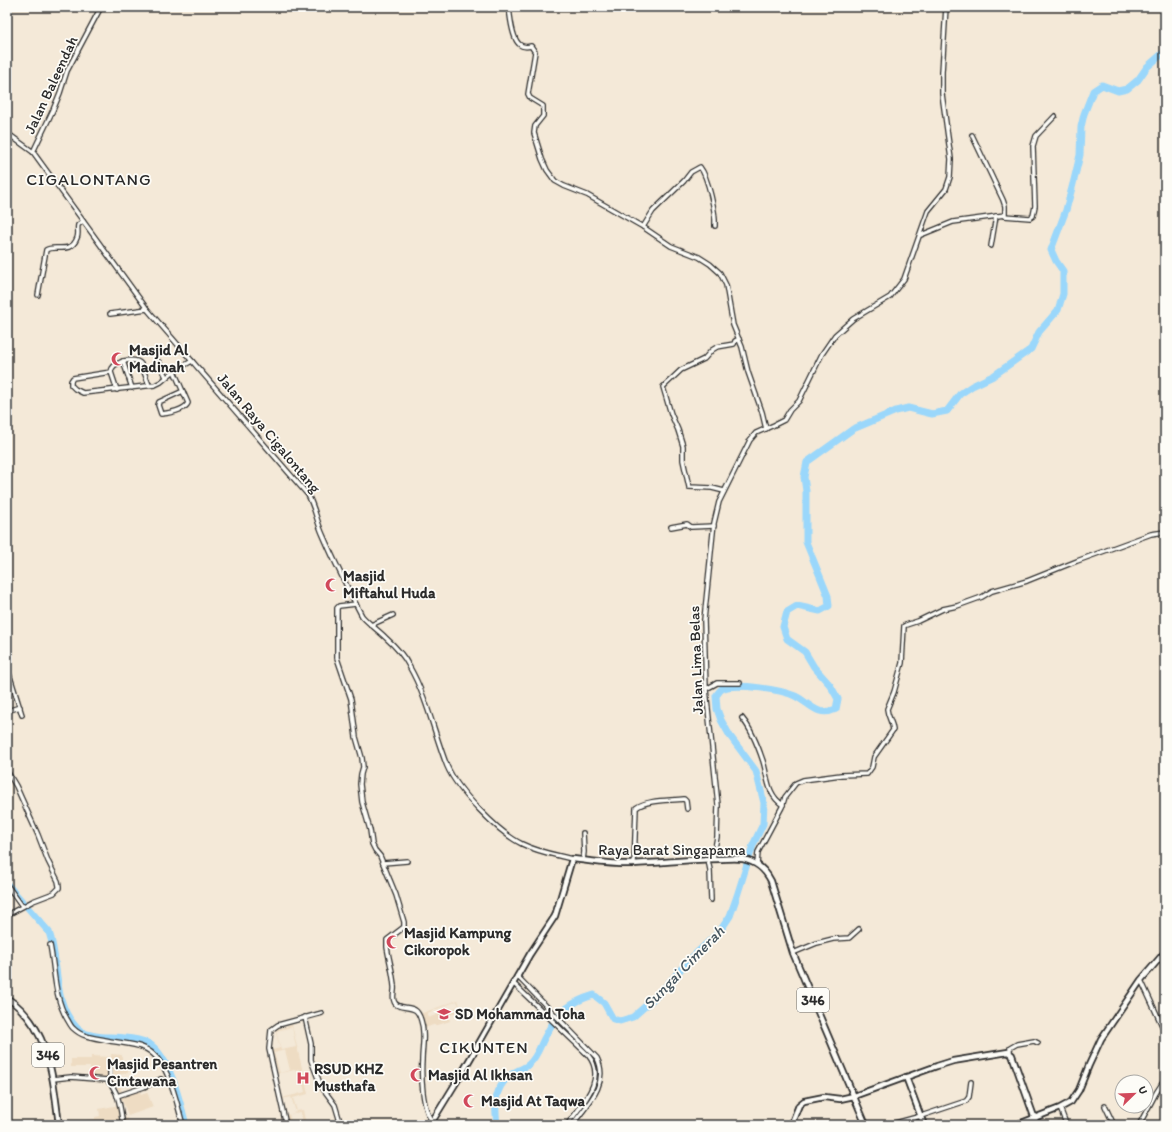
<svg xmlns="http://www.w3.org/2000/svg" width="1172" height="1132" font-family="Itim,sans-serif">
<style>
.built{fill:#eedcc3;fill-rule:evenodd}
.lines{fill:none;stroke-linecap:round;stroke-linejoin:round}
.river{stroke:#9ad7fb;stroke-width:7}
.minor-casing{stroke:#2b2b2b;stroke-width:6}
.major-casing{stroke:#2b2b2b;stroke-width:8}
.minor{stroke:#fdfcf7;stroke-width:3.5}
.major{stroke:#fdfcf7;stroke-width:4.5}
.labels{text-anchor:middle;stroke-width:3.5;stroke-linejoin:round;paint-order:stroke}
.shield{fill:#fdfcf7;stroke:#6a6a68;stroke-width:1}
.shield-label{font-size:14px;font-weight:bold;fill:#2b2b2b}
.street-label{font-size:15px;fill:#2b2b2b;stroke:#fdfcf7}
.poi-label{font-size:15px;font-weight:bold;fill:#2b2b2b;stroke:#fdfcf7;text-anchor:start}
.water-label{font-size:16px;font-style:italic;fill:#47565f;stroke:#fdfcf7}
.quarter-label{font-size:17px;letter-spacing:1px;fill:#2b2b2b;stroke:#fdfcf7}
</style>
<rect width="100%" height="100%" fill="#f4e9d8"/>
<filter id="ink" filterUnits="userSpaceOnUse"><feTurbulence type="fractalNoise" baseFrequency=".025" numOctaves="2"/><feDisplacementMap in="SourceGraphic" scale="8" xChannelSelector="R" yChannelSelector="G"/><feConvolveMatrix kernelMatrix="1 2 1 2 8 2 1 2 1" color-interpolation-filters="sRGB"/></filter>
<g filter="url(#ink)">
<g class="built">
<path d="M458 1000 460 1006 456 1008 457 1012 448 1016 450 1021 438 1025H433L425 1028 420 1014ZM457 1001 459 1006 428 1018 427 1013Z"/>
<path d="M292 1025 308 1094 293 1098 297 1111 303 1110 306 1125H304L300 1112 289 1114 292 1125H288L274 1073 278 1072 272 1050 280 1048 275 1030ZM292 1027 296 1047 281 1050 276 1031ZM285 1050 290 1070 280 1073 274 1053ZM299 1069 305 1092 282 1098 276 1074ZM291 1097 296 1112 286 1115 282 1099Z"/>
<polygon points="111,1054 122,1055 122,1065 128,1065 128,1073 117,1075 123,1095 139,1090 141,1094 147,1092 153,1107 128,1116 114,1077 102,1079 90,1079 90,1067 71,1067 71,1059 91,1059 91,1056 111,1057"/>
<polygon points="119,1105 122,1119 127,1118 129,1125 127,1123 117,1125 116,1123 112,1124 112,1125 94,1125 93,1120 88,1121 88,1125 87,1120 95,1119 95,1117 100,1116 99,1109"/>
</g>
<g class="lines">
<g class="river">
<path d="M7 884 49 932C60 963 52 1002 76 1027 84 1036 99 1037 110 1037 120 1037 143 1039 151 1045 171 1060 180 1103 186 1125"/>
<path d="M497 1125C496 1114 494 1102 498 1092 502 1081 509 1075 519 1070 522 1068 527 1067 529 1064 538 1056 540 1045 546 1035 557 1013 570 1002 594 995L604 1003 613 1019 620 1021 633 1017 659 994 688 961 720 931 730 916 737 896 753 845 763 824 764 803 756 771 730 736 721 720 717 709 716 696C718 693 720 690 722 689 735 682 782 690 795 696 810 703 817 718 836 709L838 699 830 685 814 667 805 652 787 639 783 627 787 612 797 606 820 611 829 606 828 596 806 542V491L804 477 807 462 853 429 896 411 908 408 932 414 947 411 960 394 972 386 993 376 1031 349 1039 332 1058 310 1063 294V271L1056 261 1051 250 1066 210 1073 184 1080 155 1081 127 1084 114 1093 91 1102 85 1118 91 1127 89 1138 80 1147 67 1162 54 1165 53"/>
</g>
<g class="minor-casing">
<g id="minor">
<path d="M509 7C510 16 512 38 519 44 522 47 527 47 531 46L535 52 528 94 530 98 543 106V116L535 126 534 133 542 159 547 170 555 181 564 186 587 195 643 227 671 246 699 257 710 264 720 273 726 285 733 325 742 347 748 372 762 412 766 429"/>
<path d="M7 133 33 152 147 309 308 495C315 508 317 522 323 535 335 563 348 589 362 616 369 624 378 630 386 638 395 646 404 656 409 666 427 697 434 733 447 766 457 790 499 833 522 844 538 852 556 855 572 859"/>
<polyline points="33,152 53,110 60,93 67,71 101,7"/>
<polyline points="1004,216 1030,218 1033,216 1035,206 1033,146 1036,136 1055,116"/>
<path d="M643 227 653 211 684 181 691 172 700 167C708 177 716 213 715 226"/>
<polyline points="921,235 953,222 1005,215 1005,206 1003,200 972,135"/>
<polyline points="991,246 996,216"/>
<path d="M38 295 46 250C54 244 71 255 77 238 79 234 77 230 78 225L83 221"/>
<polyline points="110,314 147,309"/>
<path d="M123 361C129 360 137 359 141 364L149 385"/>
<polyline points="159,362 166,377"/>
<path d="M174 371 188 403C185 410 169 413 161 414L158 405 159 402 183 391"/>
<polyline points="111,372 117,390"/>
<path d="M132 388 123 361C117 364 112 365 111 372L73 378 71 381V385L75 389 83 393 155 385 161 382 174 371 192 361"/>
<polyline points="724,491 712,488 689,487 683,460 683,446 678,430 671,414 663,387 681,370 704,359 712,350 717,347 734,344 735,341 739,339"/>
<polyline points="671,527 687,524 691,527 714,526"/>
<path d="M356 604 339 606 337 608V658L351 699 356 737 362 758 363 767 361 774 360 784 362 802 370 830 372 844 375 850 380 856 396 895 404 922V927L387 940V947C389 960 393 972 394 986 395 991 392 996 394 1001 396 1009 409 1006 415 1010 420 1013 423 1026 423 1032 424 1041 422 1051 422 1060 421 1075 422 1111 433 1122"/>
<polyline points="371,625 393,615"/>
<polyline points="7,667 22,715"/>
<polyline points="706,689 717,683 740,683"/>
<polyline points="7,711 20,707"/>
<path d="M742 718C752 730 758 746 763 761 768 777 767 795 783 805"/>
<polyline points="7,771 16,786 38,835 48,861 58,881 59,886 59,888 54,893 33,901 7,915"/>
<polyline points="583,833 584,852 583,860"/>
<polyline points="713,859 717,837 718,805 706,689 704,620 714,523 719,502 750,440 756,433 774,425 784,420 790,410 799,401 822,354 835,335 853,319 890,297 904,279 928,211 946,189 950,177 951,159 942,94 942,72 946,7"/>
<polyline points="708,860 710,870 711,900"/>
<polyline points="383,863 407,861"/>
<path d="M634 864 636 808C648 799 670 801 684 799L686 801 687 809"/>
<polyline points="757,865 758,852 782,807 785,797 796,783 803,780 841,775 867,774 872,767 874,757 893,730 892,725 888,714 887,709 894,692 902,663 904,626 906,625 918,621 943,609 957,606 982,597 992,591 1027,581 1077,561 1151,534 1165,532"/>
<polyline points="7,885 22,906"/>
<path d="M50 945C55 970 54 997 67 1019 69 1022 71 1027 74 1029 82 1037 95 1038 105 1040 118 1043 132 1043 144 1048 169 1059 176 1101 183 1125"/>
<polyline points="793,953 817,943 833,939 849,938 859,929"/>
<polyline points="1160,958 1165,963"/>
<path d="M517 976 597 1058C610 1084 587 1105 572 1125"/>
<polyline points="1141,980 1165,1032"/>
<path d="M514 984 588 1055C608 1079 581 1105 567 1125"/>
<polyline points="305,1017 311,1044 311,1060 321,1086 335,1105 341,1125"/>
<polyline points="1010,1052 1010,1048 1017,1044 1034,1041 1038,1043"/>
<polyline points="53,1079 71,1077 107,1080 110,1077 110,1068"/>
<path d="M107 1080C118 1090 120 1105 122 1119"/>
<polyline points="117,1096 144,1087 161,1079"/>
<polyline points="1105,1106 1114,1125"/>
<polyline points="1060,1108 1065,1121"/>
<polyline points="286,1125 269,1049 271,1030 278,1025 322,1013"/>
<polyline points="888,1125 921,1116 966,1101 969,1097 971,1082"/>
<polyline points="1139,1125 1156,1093 1165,1079"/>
</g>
</g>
<g class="major-casing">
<g id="major">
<path d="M7 998C50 1026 53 1079 59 1125"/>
<polyline points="906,1077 924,1125"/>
<path d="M430 1125 462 1073 530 954 555 916 572 859C592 861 613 865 633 864 662 863 690 859 719 859 726 859 735 858 743 859 757 862 765 869 771 881L793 953 866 1125"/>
<polyline points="791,1125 799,1105 804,1101 824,1097 840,1099 854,1096 937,1066 953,1061 1008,1052 1012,1055 1037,1125"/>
<polyline points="1016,1125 1060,1108 1071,1102 1079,1090 1089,1065 1101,1039 1141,980 1165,952"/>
</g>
</g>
<use href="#minor" class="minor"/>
<use href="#major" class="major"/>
</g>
</g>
<defs>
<g id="mosque-bare" transform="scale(1.08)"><path d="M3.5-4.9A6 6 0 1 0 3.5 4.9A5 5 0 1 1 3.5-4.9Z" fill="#d1495b" stroke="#fdfcf7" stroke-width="2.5" paint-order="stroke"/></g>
<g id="school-bare" transform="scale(1.08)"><path d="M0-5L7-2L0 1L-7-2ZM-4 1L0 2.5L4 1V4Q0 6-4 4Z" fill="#d1495b" stroke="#fdfcf7" stroke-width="2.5" paint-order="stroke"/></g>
<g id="hospital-bare" transform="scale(1.08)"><path d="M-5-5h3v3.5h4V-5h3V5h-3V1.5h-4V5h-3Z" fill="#d1495b" stroke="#fdfcf7" stroke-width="2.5" paint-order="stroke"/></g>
</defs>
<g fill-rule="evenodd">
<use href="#mosque-bare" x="118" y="359"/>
<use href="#mosque-bare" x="332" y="585"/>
<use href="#mosque-bare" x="393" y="942"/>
<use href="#school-bare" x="444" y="1014"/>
<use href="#mosque-bare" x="96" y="1073"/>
<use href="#mosque-bare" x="417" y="1075"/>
<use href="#hospital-bare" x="303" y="1078"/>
<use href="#mosque-bare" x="470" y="1101"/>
</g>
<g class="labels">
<g class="shield">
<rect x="797" y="988" width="32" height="24" rx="3"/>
<rect x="32" y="1043" width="32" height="24" rx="3"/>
</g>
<g class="shield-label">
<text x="813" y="1005">346</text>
<text x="48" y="1060">346</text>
</g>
<g class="street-label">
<text transform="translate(51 85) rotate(-65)" y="5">Jalan Baleendah</text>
<text transform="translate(269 433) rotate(50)" y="5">Jalan Raya Cigalontang</text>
<text transform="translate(696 660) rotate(-92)" y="5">Jalan Lima Belas</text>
<text x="672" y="855">Raya Barat Singaparna</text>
</g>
<g class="poi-label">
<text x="129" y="355">Masjid Al<tspan x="129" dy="17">Madinah</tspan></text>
<text x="343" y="581">Masjid<tspan x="343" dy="17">Miftahul Huda</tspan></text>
<text x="404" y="938">Masjid Kampung<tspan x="404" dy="17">Cikoropok</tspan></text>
<text x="455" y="1019">SD Mohammad Toha</text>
<text x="107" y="1069">Masjid Pesantren<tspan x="107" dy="17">Cintawana</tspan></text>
<text x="314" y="1074">RSUD KHZ<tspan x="314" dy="17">Musthafa</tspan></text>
<text x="428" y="1080">Masjid Al Ikhsan</text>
<text x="481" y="1106">Masjid At Taqwa</text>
</g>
<g class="water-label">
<text transform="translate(683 967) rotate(-46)" y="6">Sungai Cimerah</text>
</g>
<g class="quarter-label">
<text x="89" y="185">CIGALONTANG</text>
<text x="484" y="1053">CIKUNTEN</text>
</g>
</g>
<rect width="1172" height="1132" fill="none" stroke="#fdfcf7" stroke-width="24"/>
<rect x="12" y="12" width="1148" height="1108" fill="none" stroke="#2b2b2b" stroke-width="1.5" filter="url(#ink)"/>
<g transform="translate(1134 1094) rotate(67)"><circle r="19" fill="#fdfcf7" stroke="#a9a8a5"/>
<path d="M0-3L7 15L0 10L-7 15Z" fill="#d1495b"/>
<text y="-6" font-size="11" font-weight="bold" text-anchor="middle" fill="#2b2b2b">U</text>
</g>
</svg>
